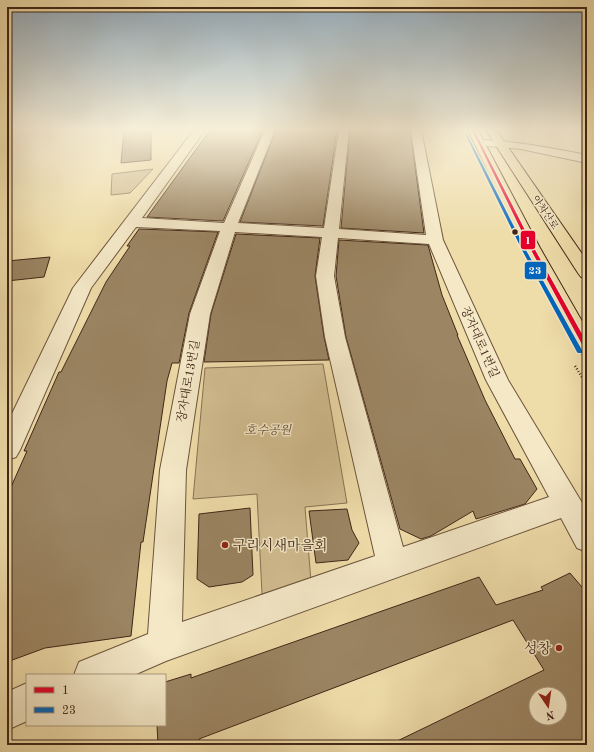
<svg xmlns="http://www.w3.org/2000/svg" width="594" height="752" font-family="'Old Standard TT','Noto Serif KR',serif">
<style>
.green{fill:#d1bd90;stroke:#897254}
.building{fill:#9b8563;stroke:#412617;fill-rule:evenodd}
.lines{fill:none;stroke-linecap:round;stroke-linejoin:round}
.street-casing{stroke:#6c543c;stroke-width:2}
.primary-casing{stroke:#412617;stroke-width:2}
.path{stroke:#412617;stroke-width:2.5;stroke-dasharray:1 2;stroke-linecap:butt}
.street{fill:#f4e8c7;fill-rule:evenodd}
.primary{fill:#eedca9;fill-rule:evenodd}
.bus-1-casing{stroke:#f4e8c7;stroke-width:3}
.bus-2-casing{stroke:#f4e8c7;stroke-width:3}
.bus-1{fill:#e4002b;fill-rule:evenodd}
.bus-2{fill:#0065bd;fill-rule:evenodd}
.bus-dot{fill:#412617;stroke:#f4e8c7;stroke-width:1.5}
.poi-dot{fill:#8f2418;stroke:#f4e8c7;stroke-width:1.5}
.labels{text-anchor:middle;stroke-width:3;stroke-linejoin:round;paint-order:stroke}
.far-street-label{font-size:10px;fill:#412617;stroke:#f4e8c7}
.street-label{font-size:12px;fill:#412617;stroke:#f4e8c7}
.park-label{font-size:12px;font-style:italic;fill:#654c35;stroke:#f4e8c7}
.near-poi-label{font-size:14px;fill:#412617;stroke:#f4e8c7;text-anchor:start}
.line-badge{stroke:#f4e8c7;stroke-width:1.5}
.badge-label{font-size:11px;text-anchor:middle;font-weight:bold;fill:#fff}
</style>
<rect width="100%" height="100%" fill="#eedca9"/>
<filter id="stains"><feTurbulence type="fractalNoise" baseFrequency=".005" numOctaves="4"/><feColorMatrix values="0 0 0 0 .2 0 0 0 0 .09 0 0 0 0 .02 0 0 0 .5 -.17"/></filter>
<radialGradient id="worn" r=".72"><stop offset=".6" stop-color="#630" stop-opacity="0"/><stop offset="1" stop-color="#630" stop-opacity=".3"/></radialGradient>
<g class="green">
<polygon points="153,169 130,193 111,195 112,174"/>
<polygon points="323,364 347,503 305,507 311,582 262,594 257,494 193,499 205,368"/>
</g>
<g class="building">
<polygon points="124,130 151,130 151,160 121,163"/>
<polygon points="210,130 263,130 223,221 147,217"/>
<polygon points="276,130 337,130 323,226 240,222"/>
<polygon points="350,130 410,130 424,233 341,228"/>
<polygon points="139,229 218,232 189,313 179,363 172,363 167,381 143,542 141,542 131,636 45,648 7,662 7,496 27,451 24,451 59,372 61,372 106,282 130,246 127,246"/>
<polygon points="236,234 320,238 315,276 324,337 329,360 204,362 211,314"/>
<polygon points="339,240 428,245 442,295 458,335 457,335 485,400 515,459 520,459 537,489 525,504 476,519 473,511 431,536 421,539 400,529 346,337 336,276"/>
<polygon points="50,257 44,277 7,281 7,261"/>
<polygon points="250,508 253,575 242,582 209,587 197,579 199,514"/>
<polygon points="347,509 352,530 359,543 348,560 316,563 309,511"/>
<path d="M570 573 587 593V745H389L544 670 513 620 199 739 200 745H158L157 725H165V682L191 674V678L479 577 496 605 543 590 541 587ZM536 694H560V718H536Z"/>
</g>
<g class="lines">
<g class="street-casing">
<g id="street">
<path d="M194 130H205L142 218 224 223 265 130H275L238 223 324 228 339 130H349L339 229 426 235 411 130H421L443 240 508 380 587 511V552L577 548 561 518 166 661 134 675H74L79 662 148 634 160 470 190 314 220 231 136 227 91 288 20 450 16 457 7 460V424L73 288ZM235 232 322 237 316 276 325 337 375 556 182 622 186 470 210 314ZM338 238 429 244 486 380 549 497 403 547 345 337 334 276Z"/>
<path d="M480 140C516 141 551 148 587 155V163L521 149 476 145 474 143 476 141Z"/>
<polygon points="27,683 27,721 7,730 7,692"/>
</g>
</g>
<g class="primary-casing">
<g id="primary">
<polygon points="468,130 478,130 540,248 587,330 587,355 580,353 577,348 524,248"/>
<polygon points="486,130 496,130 587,261 587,278 581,277 578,273"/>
</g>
</g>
<polyline class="path" points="575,366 587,385"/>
<use href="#street" class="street"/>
<use href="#primary" class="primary"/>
<g class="bus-1-casing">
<polygon id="bus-1" points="472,130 474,130 534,248 587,343 587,350 584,348 530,248"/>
</g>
<g class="bus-2-casing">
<polygon id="bus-2" points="466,133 467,134 527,252 583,352 582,353 578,353 577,352 523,252 465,134"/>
</g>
<use href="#bus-1" class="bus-1"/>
<use href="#bus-2" class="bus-2"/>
</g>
<linearGradient id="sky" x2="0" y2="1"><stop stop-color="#93abbb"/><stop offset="0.55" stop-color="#f7efd8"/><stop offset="1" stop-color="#f7efd8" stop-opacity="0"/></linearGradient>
<rect width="594" height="235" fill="url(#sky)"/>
<circle class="bus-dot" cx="515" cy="232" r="3.5"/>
<g class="poi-dot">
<circle cx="225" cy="545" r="4"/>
<circle cx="559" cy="648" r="4"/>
</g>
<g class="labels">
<g class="far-street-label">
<text transform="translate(546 212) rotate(56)" y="4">아차산로</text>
</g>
<g class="street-label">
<text transform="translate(480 342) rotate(66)" y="4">장자대로1번길</text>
<text transform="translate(188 381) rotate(-80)" y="4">장자대로13번길</text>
</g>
<g class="park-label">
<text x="268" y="434">호수공원</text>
</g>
<g class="near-poi-label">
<text x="233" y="550">구리시새마을회</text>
<text x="551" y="653" text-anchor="end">성창</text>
</g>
</g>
<g class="line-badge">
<rect x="520" y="230" width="16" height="20" rx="4" fill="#e4002b"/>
<rect x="524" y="261" width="23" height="19" rx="4" fill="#0065bd"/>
</g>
<g class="badge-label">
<text x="528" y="244">1</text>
<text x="535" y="274">23</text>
</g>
<rect width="594" height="752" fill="none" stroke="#eedca9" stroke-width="24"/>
<rect x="8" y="8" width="578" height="736" fill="none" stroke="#412617" stroke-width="2"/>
<rect x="12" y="12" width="570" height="728" fill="none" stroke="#412617"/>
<rect x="26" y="674" width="140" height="52" fill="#f4e8c7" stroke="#ac9a81"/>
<rect x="34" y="687" width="20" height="6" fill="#e4002b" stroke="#ac9a81"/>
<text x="62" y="694" font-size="12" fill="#412617">1</text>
<rect x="34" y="707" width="20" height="6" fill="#0065bd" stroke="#ac9a81"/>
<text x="62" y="714" font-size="12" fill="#412617">23</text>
<g transform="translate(548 706) rotate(167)"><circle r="19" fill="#f4e8c7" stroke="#ac9a81"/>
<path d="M0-3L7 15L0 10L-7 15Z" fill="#8f2418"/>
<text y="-6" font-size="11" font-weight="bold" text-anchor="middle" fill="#412617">N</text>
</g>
<rect width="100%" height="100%" filter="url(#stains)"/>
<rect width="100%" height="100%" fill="url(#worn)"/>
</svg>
